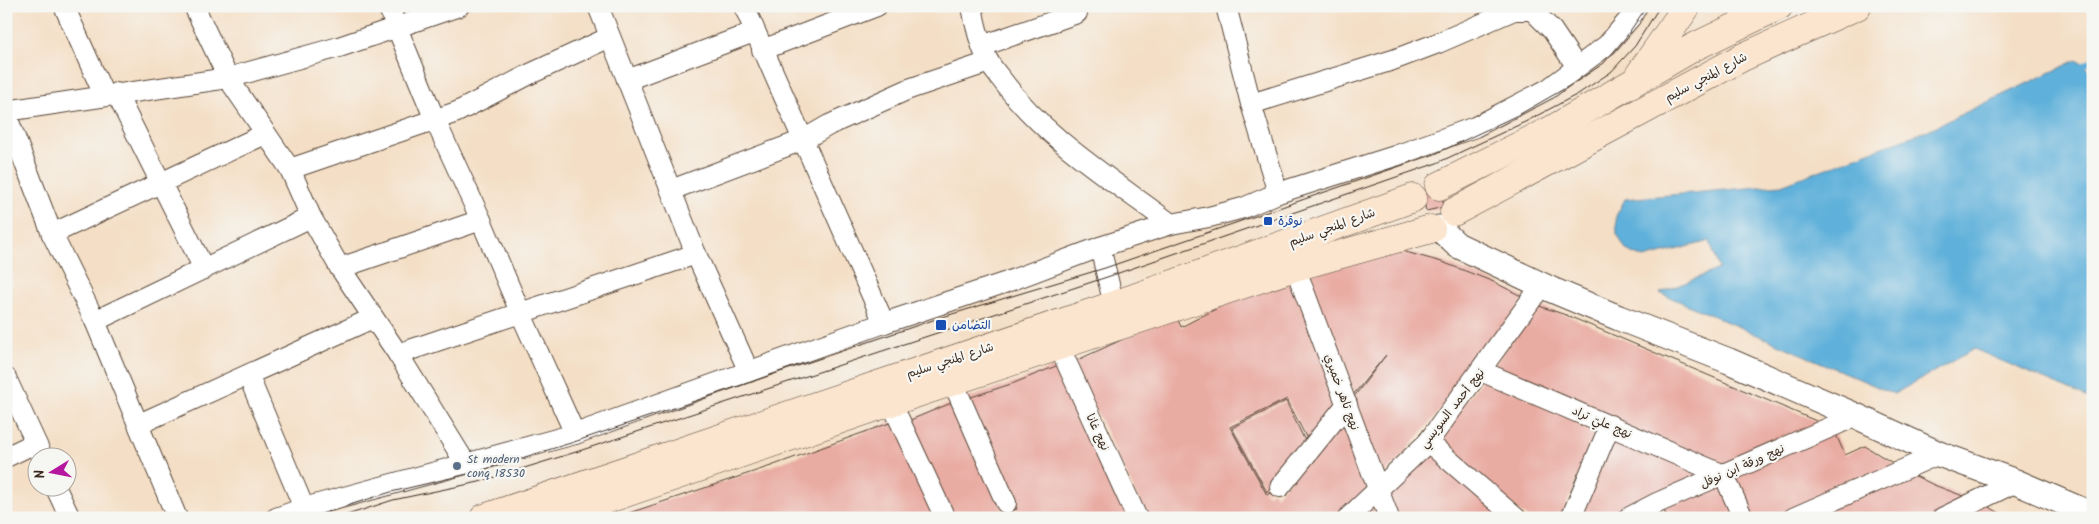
<svg xmlns="http://www.w3.org/2000/svg" width="2099" height="524" font-family="Kalam,'Playpen Sans Arabic',sans-serif">
<style>
.water{fill:#5fb0da;stroke:#4d6d7c}
.lines{fill:none;stroke-linecap:round;stroke-linejoin:round}
.stream{stroke:#5fb0da;stroke-width:5}
.building{fill:#e9aca3}
.minor-casing{stroke:#574537;stroke-width:22}
.tertiary-casing{stroke:#574537;stroke-width:27}
.secondary-casing{stroke:#574537;stroke-width:29}
.minor{stroke:#fff;stroke-width:20}
.tertiary{stroke:#fff;stroke-width:25}
.secondary{stroke:#fbe5cf;stroke-width:28}
.tram{stroke:#3b2a1e;stroke-width:1}
.transit-dot{fill:#1a4fb4;stroke:#f6f6f2;stroke-width:2}
.service-dot{fill:#5c6f8a;stroke:#f6f6f2;stroke-width:2}
.labels{text-anchor:middle;stroke-width:4.5;stroke-linejoin:round;paint-order:stroke}
.street-label{font-size:12px;fill:#3b2a1e;stroke:#f6f6f2}
.transit-label{font-size:12px;fill:#164399;stroke:#f6f6f2;text-anchor:start}
.service-label{font-size:12px;fill:#4e5e75;stroke:#f6f6f2;text-anchor:start}
</style>
<rect width="100%" height="100%" fill="#f6f6f2"/>
<filter id="ink" filterUnits="userSpaceOnUse"><feTurbulence type="fractalNoise" baseFrequency=".02" numOctaves="2"/><feDisplacementMap in="SourceGraphic" scale="10" xChannelSelector="R" yChannelSelector="G"/><feConvolveMatrix kernelMatrix="1 2 1 2 8 2 1 2 1" color-interpolation-filters="sRGB"/></filter>
<filter id="wash" filterUnits="userSpaceOnUse"><feTurbulence type="fractalNoise" baseFrequency=".0096" numOctaves="4" result="noise"/><feDisplacementMap in="SourceGraphic" scale="20" xChannelSelector="R" yChannelSelector="G"/><feGaussianBlur stdDeviation="1.12" result="paint"/><feColorMatrix in="noise" values="0 0 0 0 0 0 0 0 0 0 0 0 0 0 0 0 0 1.4 0 .05"/><feComposite in="paint" operator="in"/></filter>
<g filter="url(#wash)">
<rect width="100%" height="100%" fill="#f4dfc6"/>
<polygon class="water" points="2077,60 2089,69 2093,80 2093,400 1974,349 1894,394 1660,293 1719,269 1710,241 1644,258 1626,250 1617,234 1616,216 1625,199 1781,185 1928,130"/>
<g class="lines">
<polyline class="stream" points="2084,65 2093,60"/>
</g>
<g id="blocks">
<g class="building">
<polygon points="1440,188 1444,207 1426,211 1422,191"/>
<polygon points="1402,251 1442,262 1494,282 1525,298 1455,392 1403,455 1379,480 1353,398 1386,355 1353,395 1307,275"/>
<polygon points="1298,278 1342,400 1308,441 1287,399 1230,427 1267,495 1273,491 1276,496 1345,418 1370,491 1342,518 1147,518 1073,362 1176,315 1181,327 1239,297"/>
<polygon points="1536,305 1566,315 1821,423 1723,471 1494,366"/>
<polygon points="1061,364 1132,518 951,518 908,421 956,401 1005,513 1017,509 968,398 1014,383"/>
<polygon points="1484,377 1600,431 1560,518 1527,518 1436,440"/>
<polygon points="1286,401 1305,441 1267,492 1232,428"/>
<polygon points="895,421 940,518 614,518 771,466"/>
<polygon points="1834,430 1845,455 1865,446 1896,465 1780,518 1745,518 1728,479"/>
<polygon points="1613,434 1711,474 1618,518 1574,518"/>
<polygon points="1428,449 1509,518 1393,518 1382,494"/>
<polygon points="1903,470 1934,485 1971,499 1934,518 1801,518"/>
<polygon points="1722,478 1739,518 1668,518 1661,506"/>
<polygon points="1375,501 1382,518 1356,518"/>
<polygon points="1985,504 2007,518 1954,518"/>
</g>
</g>
</g>
<g filter="url(#ink)">
<use href="#blocks" fill-opacity="0" stroke="#574537" stroke-width="1"/>
<g class="lines">
<g class="minor-casing">
<g id="minor">
<polyline points="64,6 104,95"/>
<polyline points="194,6 228,78 290,169 311,217 340,268 398,354 466,464"/>
<polyline points="388,6 435,120 481,220 521,314 575,434"/>
<polyline points="598,6 696,254 749,372"/>
<polyline points="744,6 884,323"/>
<path d="M972 6C975 25 980 44 988 61 992 68 997 74 1002 80 1045 139 1113 180 1171 224"/>
<polyline points="982,46 1077,13"/>
<polyline points="762,50 877,6"/>
<polyline points="627,80 754,32"/>
<polyline points="116,93 204,269"/>
<polyline points="1251,104 1393,60 1438,43 1514,10 1532,10 1552,30 1577,67"/>
<polyline points="6,111 228,78 339,47 459,6"/>
<polyline points="6,114 52,234 95,321 177,518"/>
<polyline points="290,169 457,112 530,74 610,37"/>
<polyline points="671,190 803,140 829,125 909,89 989,62"/>
<polyline points="1278,193 1395,156 1475,127 1548,89 1607,45 1631,17 1637,6"/>
<polyline points="52,234 265,134"/>
<polyline points="1295,267 1389,518"/>
<polyline points="340,268 481,220"/>
<polyline points="1114,305 1100,247 1171,224 1209,217 1243,208 1278,193 1251,104 1226,6"/>
<polyline points="95,321 311,217"/>
<polyline points="1059,346 1137,518"/>
<polyline points="398,354 696,254"/>
<polyline points="1481,371 1724,475 1743,518"/>
<polyline points="248,375 304,508"/>
<polyline points="6,378 42,456"/>
<polyline points="953,382 1006,503"/>
<polyline points="891,402 945,518"/>
<polyline points="139,424 373,318"/>
<polyline points="1428,442 1516,518"/>
<polyline points="6,457 35,443"/>
<polyline points="55,486 70,518"/>
<polyline points="1280,487 1347,404"/>
<polyline points="276,518 304,508 575,434 884,323 1004,283 1100,247"/>
<polyline points="1348,518 1428,442 1542,285"/>
<polyline points="1571,518 1610,425"/>
<polyline points="1628,518 1657,503 1856,416"/>
<polyline points="1793,518 1939,454"/>
<polyline points="1942,518 2016,482"/>
</g>
</g>
<g class="tertiary-casing">
<polyline id="tertiary" points="1439,228 1457,245 1552,290 1619,318 1729,361 1856,416 1939,454 2016,482 2093,515"/>
</g>
<g class="secondary-casing">
<g id="secondary">
<polyline points="1639,75 1687,6"/>
<polyline points="1439,186 1551,130 1694,47 1779,6"/>
<polyline points="1454,212 1743,57 1857,6"/>
<polyline points="484,518 1114,305 1413,198"/>
<polyline points="553,518 891,402 1295,267 1431,229"/>
</g>
</g>
<use href="#minor" class="minor"/>
<use href="#tertiary" class="tertiary"/>
<use href="#secondary" class="secondary"/>
<g class="tram">
<polyline points="308,518 391,492 476,472 574,442 939,318 1105,268 1435,154 1522,113 1576,82 1604,63 1626,37 1647,6"/>
<polyline points="338,518 393,500 479,482 576,452 1107,277 1437,163 1525,122 1578,94 1611,72 1635,46 1660,6"/>
</g>
</g>
</g>
<g class="transit-dot">
<rect x="1263" y="216" width="10" height="10" rx="2.5"/>
<rect x="935" y="319" width="12" height="12" rx="2.5"/>
</g>
<circle class="service-dot" cx="457" cy="466" r="5"/>
<g class="labels">
<g class="street-label">
<text transform="translate(1706 77) rotate(-28)" y="4">شارع المنجي سليم</text>
<text transform="translate(1332 227) rotate(-20)" y="4">شارع المنجي سليم</text>
<text transform="translate(950 360) rotate(-18)" y="4">شارع المنجي سليم</text>
<text transform="translate(1342 392) rotate(70)" y="4">نهج تاهر خميري</text>
<text transform="translate(1452 408) rotate(-52)" y="4">نهج أحمد السويسي</text>
<text transform="translate(1602 422) rotate(23)" y="4">نهج عليّ تراد</text>
<text transform="translate(1098 432) rotate(65)" y="4">نهج غانا</text>
<text transform="translate(1742 466) rotate(-24)" y="4">نهج ورقة ابن نوفل</text>
</g>
<g class="transit-label">
<text x="1278" y="225">نوقرة</text>
<text x="952" y="329">التضامن</text>
</g>
<g class="service-label">
<text x="467" y="463">St modern<tspan x="467" dy="14">conq 18530</tspan></text>
</g>
</g>
<rect width="2099" height="524" fill="none" stroke="#f6f6f2" stroke-width="25"/>
<g transform="translate(52 472) rotate(260)"><circle r="24" fill="#f6f6f2" stroke="#aba49d"/>
<path d="M0-4L9 19L0 12L-9 19Z" fill="#b5179e"/>
<text y="-8" font-size="14" font-weight="bold" text-anchor="middle" fill="#3b2a1e">N</text>
</g>
</svg>
